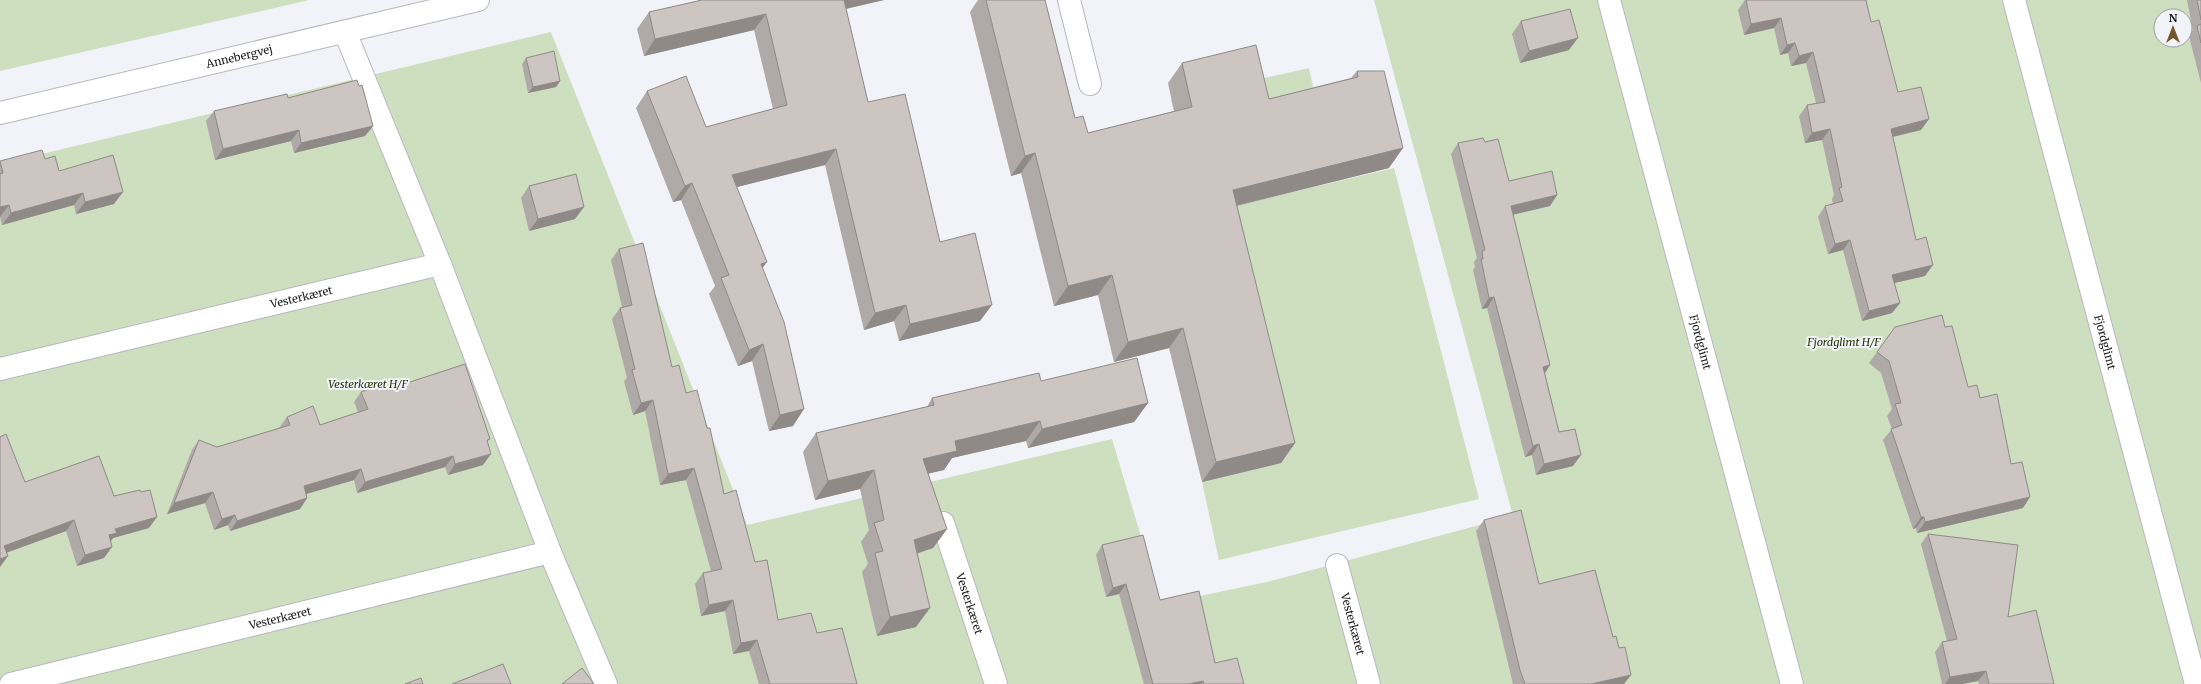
<svg xmlns="http://www.w3.org/2000/svg" width="2201" height="684" font-family="Merriweather,serif">
<style>
.green{fill:#cddfbe;fill-rule:evenodd}
.lines{fill:none;stroke-linecap:round;stroke-linejoin:round}
.minor-casing{stroke:#b7b7bd;stroke-width:24}
.minor{stroke:#fff;stroke-width:22}
.wall{fill:#afa9a7}
.shaded-wall{fill:#8f8a88}
.building{fill:#ccc5c2;stroke:#8f8a88}
.labels{text-anchor:middle;stroke-width:4;stroke-linejoin:round;paint-order:stroke}
.street-label{font-size:11px;fill:#1c1b1e;stroke:#f2f2f9}
.park-label{font-size:11px;font-style:italic;fill:#1f3500;stroke:#f2f2f9}
</style>
<rect width="100%" height="100%" fill="#f2f2f9"/>
<g class="green">
<polygon points="0,0 309,0 0,71"/>
<path d="M1374 0H2201V684H0V164L551 32 747 525 1112 439 1161 604 1267 582 1513 516ZM2161 16H2185V40H2161Z"/>
<polygon points="1309,68 1313,87 1340,81 1344,97 1178,127 1171,99"/>
<polygon points="1394,168 1479,499 1219,560 1202,482 1280,463 1218,210"/>
</g>
<g class="lines">
<g class="minor-casing">
<g id="minor">
<polyline points="1069,0 1090,84"/>
<path id="s1" d="M1609 0 1792 684"/>
<path id="s2" d="M2014 0 2196 684"/>
<polyline points="345,32 440,264 550,552 606,684"/>
<path id="s3" d="M0 113 478 0"/>
<path id="s4" d="M0 369 440 264"/>
<path id="s5" d="M943 523 996 684"/>
<path id="s6" d="M1337 565 1369 684"/>
<path id="s7" d="M11 684 550 552"/>
</g>
</g>
<use href="#minor" class="minor"/>
</g>
<g class="wall">
<polygon points="702,0 884,0 846,9 868,102 940,242 980,321 899,341 894,321 864,330 825,165 737,187 762,268 793,426 769,431 752,361 738,366 709,294 715,286 681,200 673,202 636,108 647,91 706,127 773,109 754,30 644,56 637,29 649,12"/>
<polygon points="978,0 1045,0 1075,118 1088,133 1174,111 1168,83 1182,63 1269,99 1351,78 1357,71 1389,168 1237,206 1295,443 1281,463 1202,482 1169,348 1114,362 1098,295 1054,306 1021,173 1011,176 970,12"/>
<polygon points="1745,0 1866,0 1871,22 1898,92 1921,130 1893,137 1916,240 1925,276 1894,283 1900,303 1892,313 1862,321 1843,250 1828,254 1818,217 1825,206 1833,204 1832,199 1834,195 1822,140 1805,143 1799,116 1807,105 1816,103 1806,63 1791,66 1788,53 1780,55 1774,28 1744,35 1738,10"/>
<polygon points="2187,0 2201,0 2201,83 2189,36 2193,30"/>
<polygon points="1521,21 1569,50 1520,63 1512,34"/>
<polygon points="526,58 560,81 556,87 528,93 522,64"/>
<polygon points="359,86 373,126 365,136 294,153 291,141 215,160 206,121 214,111 288,98"/>
<polygon points="1485,142 1509,181 1557,195 1550,206 1513,215 1550,365 1545,373 1559,432 1573,466 1536,475 1532,455 1525,457 1487,308 1482,309 1473,270 1475,267 1474,262 1477,258 1451,154 1458,143"/>
<polygon points="45,159 59,171 114,204 76,214 74,205 2,225 0,217 0,161"/>
<polygon points="529,186 575,219 529,231 521,198"/>
<polygon points="619,249 672,367 686,393 724,494 755,562 778,620 817,633 857,684 759,684 749,651 733,654 725,611 701,616 695,584 703,573 711,571 686,480 660,485 645,411 633,415 624,381 627,378 612,319 620,308 622,307 611,260"/>
<polygon points="1945,327 1968,387 1980,398 2011,464 2023,508 1917,533 1916,528 1913,529 1883,440 1892,429 1887,416 1892,409 1881,373 1869,363 1877,352"/>
<polygon points="1041,381 1148,403 1134,422 1028,448 1026,441 952,458 944,470 928,473 947,529 933,548 917,553 916,627 877,636 862,572 868,564 861,542 869,530 860,489 815,500 803,452 816,433 927,407 932,398"/>
<polygon points="398,386 490,439 487,442 483,465 448,475 445,467 357,493 354,480 306,494 307,498 300,509 230,531 228,525 214,530 205,503 167,514 192,450 199,440 217,447 279,428 287,417 320,425 358,412 354,402 361,392"/>
<polygon points="25,482 114,496 149,528 113,538 110,542 104,558 77,566 66,531 6,553"/>
<polygon points="1484,520 1539,584 1624,684 1513,684 1476,531"/>
<polygon points="1928,534 2008,617 2054,684 1979,684 1978,681 1962,684 1942,684 1935,652 1942,642 1947,641 1921,544"/>
<polygon points="1102,545 1160,600 1215,663 1243,684 1144,684 1119,594 1106,597 1096,555"/>
</g>
<g class="shaded-wall">
<polygon points="840,0 884,0 831,12"/>
<polygon points="766,14 754,30 644,56 655,39"/>
<polygon points="1781,18 1774,28 1744,35 1751,24"/>
<polygon points="1578,38 1569,50 1520,63 1529,51"/>
<polygon points="1795,43 1788,53 1780,55 1787,45"/>
<polygon points="1813,52 1806,63 1791,66 1799,56"/>
<polygon points="560,81 556,87 528,93 533,87"/>
<polygon points="1929,119 1921,130 1883,139 1891,129"/>
<polygon points="373,126 365,136 294,153 301,143"/>
<polygon points="1830,129 1822,140 1805,143 1812,133"/>
<polygon points="299,130 291,141 215,160 223,149"/>
<polygon points="1403,148 1389,168 1218,210 1233,190"/>
<polygon points="836,149 825,165 721,191 732,175"/>
<polygon points="1035,153 1021,173 1011,176 1025,156"/>
<polygon points="692,183 681,200 673,202 685,186"/>
<polygon points="123,192 114,204 76,214 85,202"/>
<polygon points="83,193 74,205 2,225 11,213"/>
<polygon points="1557,195 1550,206 1503,217 1511,206"/>
<polygon points="9,205 0,217 0,207"/>
<polygon points="584,207 575,219 529,231 538,219"/>
<polygon points="1850,240 1843,250 1828,254 1835,244"/>
<polygon points="767,262 755,278 761,264"/>
<polygon points="1933,265 1925,276 1885,285 1892,275"/>
<polygon points="1112,275 1098,295 1054,306 1068,286"/>
<polygon points="1494,297 1487,308 1482,309 1489,298"/>
<polygon points="1900,303 1892,313 1862,321 1869,311"/>
<polygon points="906,305 894,321 864,330 875,313"/>
<polygon points="992,305 980,321 899,341 910,324"/>
<polygon points="1183,328 1169,348 1114,362 1128,342"/>
<polygon points="763,344 752,361 738,366 749,350"/>
<polygon points="1550,365 1543,376 1543,367"/>
<polygon points="653,400 645,411 633,415 641,403"/>
<polygon points="1148,403 1134,422 1028,448 1042,429"/>
<polygon points="804,409 793,426 769,431 780,415"/>
<polygon points="1040,421 1026,441 952,458 944,470 910,478 923,459 955,441"/>
<polygon points="1295,443 1281,463 1202,482 1216,462"/>
<polygon points="1539,444 1532,455 1525,457 1533,446"/>
<polygon points="491,454 483,465 448,475 455,464"/>
<polygon points="1581,455 1573,466 1536,475 1544,464"/>
<polygon points="453,456 445,467 357,493 365,482"/>
<polygon points="694,468 686,480 660,485 668,474"/>
<polygon points="361,469 354,480 296,497 304,486"/>
<polygon points="874,470 860,489 815,500 828,481"/>
<polygon points="213,492 205,503 167,514 174,503"/>
<polygon points="2030,497 2023,508 1917,533 1925,522"/>
<polygon points="307,498 300,509 230,531 237,521"/>
<polygon points="235,515 228,525 214,530 222,519"/>
<polygon points="157,517 149,528 113,538 109,544 109,535 115,529"/>
<polygon points="1921,517 1924,517 1916,528 1913,529"/>
<polygon points="74,520 66,531 0,555 4,546"/>
<polygon points="947,529 933,548 901,559 914,540"/>
<polygon points="112,547 104,558 77,566 85,555"/>
<polygon points="8,556 0,567 0,559"/>
<polygon points="1126,584 1119,594 1106,597 1113,588"/>
<polygon points="733,600 725,611 701,616 709,605"/>
<polygon points="930,608 916,627 877,636 890,617"/>
<polygon points="757,640 749,651 733,654 741,643"/>
<polygon points="1986,671 1978,681 1962,684 1945,684 1950,677"/>
<polygon points="1631,675 1624,684 1591,684"/>
<polygon points="1203,681 1201,684 1188,684"/>
</g>
<g class="building">
<polygon points="702,0 844,0 868,102 905,94 940,242 975,233 992,305 910,324 906,305 875,313 836,149 732,175 767,262 761,264 784,322 804,409 780,415 763,344 749,350 721,278 729,275 692,183 685,186 647,91 686,76 706,127 787,105 766,14 655,39 649,12"/>
<polygon points="986,0 1045,0 1075,118 1083,116 1088,133 1192,107 1182,63 1256,45 1269,99 1358,77 1357,71 1384,71 1403,148 1233,190 1295,443 1216,462 1183,328 1128,342 1112,275 1068,286 1035,153 1025,156"/>
<polygon points="1746,0 1866,0 1871,22 1879,20 1898,92 1921,87 1929,119 1891,129 1916,240 1926,237 1933,265 1892,275 1900,303 1869,311 1850,240 1835,244 1825,206 1843,201 1839,188 1842,187 1830,129 1812,133 1807,105 1825,102 1813,52 1799,56 1795,43 1787,45 1781,18 1751,24"/>
<polygon points="2197,0 2201,0 2201,20"/>
<polygon points="1570,9 1578,38 1529,51 1521,21"/>
<polygon points="2201,24 2201,43 2197,26"/>
<polygon points="554,51 560,81 533,87 526,58"/>
<polygon points="357,80 359,86 362,85 373,126 301,143 299,130 223,149 214,111 287,94 288,98"/>
<polygon points="1483,138 1485,142 1498,139 1509,181 1552,171 1557,195 1511,206 1550,365 1543,367 1559,432 1575,429 1581,455 1544,464 1539,444 1533,446 1494,297 1489,298 1481,259 1483,259 1482,251 1485,250 1458,143"/>
<polygon points="42,150 45,159 55,156 59,171 113,155 123,192 85,202 83,193 11,213 9,205 0,207 0,174 3,173 0,161"/>
<polygon points="576,174 584,207 538,219 529,186"/>
<polygon points="643,243 672,367 679,365 686,393 697,390 707,428 710,428 724,494 736,490 755,562 767,560 778,620 811,613 817,633 842,628 857,684 770,684 757,640 741,643 733,600 709,605 703,573 722,569 694,468 668,474 653,400 641,403 632,370 635,369 620,308 632,305 619,249"/>
<polygon points="1942,315 1945,327 1952,326 1968,387 1977,385 1980,398 1997,394 2011,464 2022,462 2030,497 1925,522 1924,517 1921,517 1891,429 1902,425 1895,404 1901,403 1889,361 1877,352 1895,327"/>
<polygon points="1137,358 1148,403 1042,429 1040,421 955,441 957,451 923,459 947,529 914,540 930,608 890,617 875,553 883,551 874,523 884,520 874,470 828,481 816,433 934,405 932,398 1039,373 1041,381"/>
<polygon points="465,364 490,439 487,440 491,454 455,464 453,456 365,482 361,469 304,486 307,498 237,521 235,515 222,519 213,492 174,503 199,440 217,447 290,425 287,417 313,406 320,425 368,409 361,392 394,378 398,386"/>
<polygon points="6,434 25,482 99,456 114,496 140,490 141,492 150,490 157,517 115,529 117,533 109,535 112,547 85,555 74,520 4,546 8,556 0,559 0,437"/>
<polygon points="1521,510 1539,584 1595,570 1613,637 1616,636 1619,648 1625,647 1631,675 1591,684 1525,684 1520,670 1484,520"/>
<polygon points="1928,534 2018,545 2008,617 2036,610 2054,684 1989,684 1986,671 1950,677 1942,642 1957,639"/>
<polygon points="1143,535 1160,600 1199,591 1215,663 1237,658 1244,684 1204,684 1203,681 1188,684 1153,684 1126,584 1113,588 1102,545"/>
<polygon points="503,664 511,684 452,684"/>
<polygon points="582,668 594,684 562,684"/>
<polygon points="421,678 423,684 405,684"/>
</g>
<g class="labels">
<g class="street-label">
<text dy="4" stroke="none"><textPath href="#s3" startOffset="246">Annebergvej</textPath></text>
<text dy="4" stroke="none"><textPath href="#s4" startOffset="310">Vesterkæret</textPath></text>
<text dy="4" stroke="none"><textPath href="#s1" startOffset="354">Fjordglimt</textPath></text>
<text dy="4" stroke="none"><textPath href="#s2" startOffset="354">Fjordglimt</textPath></text>
<text dy="4" stroke="none"><textPath href="#s5" startOffset="85">Vesterkæret</textPath></text>
<text dy="4" stroke="none"><textPath href="#s7" startOffset="277">Vesterkæret</textPath></text>
<text dy="4" stroke="none"><textPath href="#s6" startOffset="61">Vesterkæret</textPath></text>
</g>
<g class="park-label">
<text x="1844" y="346">Fjordglimt H/F</text>
<text x="368" y="388">Vesterkæret H/F</text>
</g>
</g>
<g transform="translate(2173 28)"><circle r="19" fill="#f2f2f9" stroke="#9c9ca1"/>
<path d="M0-3L7 15L0 10L-7 15Z" fill="#73572a"/>
<text y="-6" font-size="11" font-weight="bold" text-anchor="middle" fill="#1c1b1e">N</text>
</g>
</svg>
